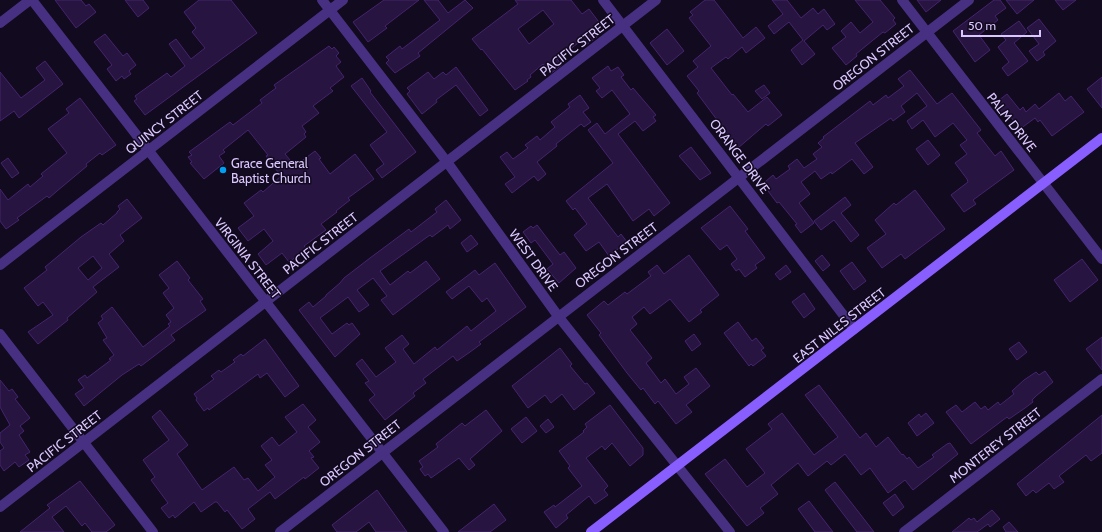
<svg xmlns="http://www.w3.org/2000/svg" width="1102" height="532" font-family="Cabin,sans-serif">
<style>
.building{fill:#281441;stroke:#45246f;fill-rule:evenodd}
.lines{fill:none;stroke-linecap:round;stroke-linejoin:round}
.minor{stroke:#473082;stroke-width:10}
.tertiary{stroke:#473082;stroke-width:10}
.secondary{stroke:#895eff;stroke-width:10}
.poi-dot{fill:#009ff2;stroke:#120a1e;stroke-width:1.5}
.labels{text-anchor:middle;stroke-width:3;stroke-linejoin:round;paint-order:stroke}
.street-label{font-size:13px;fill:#dbc7ff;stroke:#120a1e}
.poi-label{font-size:13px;fill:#dbc7ff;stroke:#120a1e;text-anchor:start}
</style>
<rect width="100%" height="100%" fill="#120a1e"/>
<g class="building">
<polygon points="55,0 81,0 86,6 89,4 96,12 76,28"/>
<polygon points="125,0 143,0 149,8 138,17"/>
<polygon points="199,0 231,0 257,33 145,115 134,101 137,99 135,96 167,73 171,77 185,66 169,44 176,39 191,59 205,48 192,32 196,28 184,12"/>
<polygon points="384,0 419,0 385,26 387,28 368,42 353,22"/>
<polygon points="424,0 438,0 448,13 465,0 473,8 418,53 420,56 395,73 386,63 389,60 386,57 400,46 402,49 440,20"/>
<path d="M515 0H571L582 14 589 9 602 26 594 33 597 37 586 45 582 40 557 59 562 65 550 74 543 64 530 75 531 77 527 80 528 81 515 90 482 49 481 50 472 39 518 4ZM543 10 554 24 529 44 518 29Z"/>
<polygon points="705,0 714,0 743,38 756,27 765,38 746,53 742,47 728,59 726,57 711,68 732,95 733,94 748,112 767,97 782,115 768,126 766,124 738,148 697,93 699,91 687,76 698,67 693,61 711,46 689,18 693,15 690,12"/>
<polygon points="772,0 787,0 801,18 813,8 818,14 824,9 835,24 827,30 823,25 804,41 815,54 802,65 791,50 803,40 789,22 774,34 768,26 783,14"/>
<polygon points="855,0 880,0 895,18 893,20 896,24 885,33 883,32 856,54 857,56 846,65 832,48 846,37 841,31 851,22 860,33 873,22"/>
<polygon points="917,0 941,0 926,12"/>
<polygon points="994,0 1000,0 1006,8 995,16 998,20 979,35 990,50 975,62 953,31"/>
<polygon points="1006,0 1034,0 1017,14"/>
<polygon points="1055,0 1076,0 1063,10"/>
<polygon points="1039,19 1056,41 1043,52 1045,55 1037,61 1029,51 1039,44 1027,28"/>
<polygon points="1019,21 1027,32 1014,43 1028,61 1008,76 1002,68 1009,62 998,47 1006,40 1001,34"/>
<polygon points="667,29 684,51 667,65 650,43"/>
<polygon points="105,34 123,56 127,53 136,65 129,71 131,74 124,79 122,76 116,81 107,69 112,65 94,42"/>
<polygon points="329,46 332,49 334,47 339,53 336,56 341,62 336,66 344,77 330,88 333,91 313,106 319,113 302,126 306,132 304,134 306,137 285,154 295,166 315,151 321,158 319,159 330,174 355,154 374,179 348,198 350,200 336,211 337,212 321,224 326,230 304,246 307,249 289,262 282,253 266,265 258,254 273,241 264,229 248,241 238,228 254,216 244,203 261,190 263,192 281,176 266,156 268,155 248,130 223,150 225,152 219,156 224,163 204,179 190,163 192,162 188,157 192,155 189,152 230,122 233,125 262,103 260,100 276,88 274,85"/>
<polygon points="45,61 63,84 19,118 14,111 0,121 0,72 21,98 45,80 36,68"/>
<polygon points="608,66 611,71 618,67 624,75 621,77 631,90 633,88 656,115 653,117 656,121 643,131 635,121 618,134 670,203 654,216 649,209 633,221 607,184 588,198 618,237 621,234 627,242 609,256 599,242 586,251 574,235 587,224 575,208 573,210 566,201 613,163 588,130 597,123 605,134 630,114 612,90 602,98 596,91 600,88 592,78"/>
<polygon points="456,67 488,110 480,116 456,85 436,100 437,102 422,114 407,94 410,91 407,88 428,72 434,79 443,72 446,75"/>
<polygon points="910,70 937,104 952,93 981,130 977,133 995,156 1001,151 1014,170 973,200 976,204 964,212 951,195 968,182 967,179 955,163 967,154 960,145 967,140 953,123 935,137 923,120 912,129 907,121 927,106 917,93 901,106 905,112 893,121 891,118 855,143 873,167 864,174 852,159 832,174 831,172 821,179 815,171 801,182 810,194 799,203 814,223 801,233 795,225 797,224 779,202 777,203 765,187 767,185 765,182 773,175 776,179 790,169 788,166 797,159 804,168 817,159 813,154 822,147 818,143 824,138 823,137 870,101 873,105 886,95 888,98 904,86 898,79"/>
<polygon points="1102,77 1102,108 1087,89"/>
<polygon points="362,78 371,91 370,92 416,152 382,178 376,170 384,164 370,145 387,132 351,86"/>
<polygon points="764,85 770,93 762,99 755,91"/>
<polygon points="1059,93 1065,101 1071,96 1084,112 1052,136 1040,120 1038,122 1035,118 1020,129 1007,112 1002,116 994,104 1007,94 1020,110 1023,107 1026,112 1035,104 1039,109"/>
<polygon points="580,95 589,108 583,112 591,122 584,127 581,124 556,144 557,146 537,162 546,174 538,181 534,176 512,193 505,184 515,177 500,157 507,152 513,159 528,148 525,145 537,136 540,140 555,127 551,122 570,107 568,104"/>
<polygon points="80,98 116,145 102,155 100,153 86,164 87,166 57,191 49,198 47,196 17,218 19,220 6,229 0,221 0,189 8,200 28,184 30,187 43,176 41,174 67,153 48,129 69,113 66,109"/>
<polygon points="928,140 940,155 928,165 916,149"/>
<polygon points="691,147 711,173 700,180 679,156"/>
<polygon points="8,158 19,173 12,178 1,163"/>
<polygon points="915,190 945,229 905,259 901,254 882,268 867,248 886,234 875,220 894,203 896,205"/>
<polygon points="845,197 851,205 841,213 859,235 851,242 834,220 821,230 814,221"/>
<path d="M127 199 142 218 120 235 124 241 109 254 119 267 93 287 97 292 67 318 68 320 38 344 28 332 53 315 43 302 38 306 24 288 47 270 45 267 81 237 101 223 103 225 117 213V212L120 209 118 206ZM93 256 102 268 88 280 78 268Z"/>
<polygon points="446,200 461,220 450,229 448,225 432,237 430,235 380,271 390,285 408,271 410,273 426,261 440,279 393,315 381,300 387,296 373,278 357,290 369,305 359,312 348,297 320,318 332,334 347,323 349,325 352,323 360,334 335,357 299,310 309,302 313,307 326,296 326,295 340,283 344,278 370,258 409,229 411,232 437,212 435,209"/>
<polygon points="730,206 748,229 745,231 765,258 755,265 757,268 745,277 739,269 736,271 731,264 737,259 727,245 720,250 701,228"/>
<polygon points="537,225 560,255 564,252 576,268 559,283 547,269 553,264 535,240 531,243 523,232 531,226 533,228"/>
<polygon points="471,235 478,244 467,252 461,243"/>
<polygon points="689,255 719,295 700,310 702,312 689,322 670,299 650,314 644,307 632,317 637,324 630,330 652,358 646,363 661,383 665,379 676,394 689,384 684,377 696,368 710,386 686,405 692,412 676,424 658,401 655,404 643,388 641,390 627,373 599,335 601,333 587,315 604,301 608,305 625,292 627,294 651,276 648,272 657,265 664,274"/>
<polygon points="822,255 830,265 823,271 815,261"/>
<polygon points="1082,259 1098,280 1070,302 1054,280"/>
<polygon points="177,261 190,278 188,280 203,299 200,301 206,310 171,335 175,340 141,366 139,364 122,375 84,406 75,394 84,388 78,380 85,375 87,378 111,360 109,359 114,355 103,340 107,338 98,323 103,319 101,316 112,307 143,347 170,326 168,324 171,322 166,315 174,308 163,293 169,288 159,275"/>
<polygon points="852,262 866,281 854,290 840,271"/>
<polygon points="495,263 526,307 479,342 481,344 470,352 457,361 453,356 423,379 426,383 413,393 415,396 385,420 369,400 375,395 365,383 369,381 356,364 362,359 376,377 396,362 385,348 402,335 409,344 403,349 414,364 435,347 437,350 467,326 471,331 496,311 487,298 482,302 469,286 452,299 446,292 475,270 479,275"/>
<polygon points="786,265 791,272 780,280 775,274"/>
<polygon points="804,293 815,309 804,318 792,302"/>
<polygon points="738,322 752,341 756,338 764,348 761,350 766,356 753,366 751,364 749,366 724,333"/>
<polygon points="694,334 701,344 692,351 685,341"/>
<polygon points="1102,337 1102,370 1086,349"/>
<polygon points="265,339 299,386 285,397 267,373 260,378 258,374 209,410 208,408 204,411 196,400 197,398 194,394 214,379 211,376 219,370 221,372 235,362 233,360 241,354 243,356"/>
<polygon points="1019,342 1027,352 1017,360 1009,349"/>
<polygon points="560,348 572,364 570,366 585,384 587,383 595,393 574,410 562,394 551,403 545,395 528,408 512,386"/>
<polygon points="1045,371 1053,382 1036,396 1032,400 1033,402 1025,408 1009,419 1007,417 971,444 946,412 956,405 962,412 975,402 981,409 985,406 988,410 998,402 1000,405 1014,394 1012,391 1024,380 1036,372 1039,375"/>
<polygon points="0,380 9,391 12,389 18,397 15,399 30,418 20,426 24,431 19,435 30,452 25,455 29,460 19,467 15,462 4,471 0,465 0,451 4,448 0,442 0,433 10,425 0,407"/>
<polygon points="819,385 860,438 866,433 876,447 888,437 902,455 903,454 907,459 909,457 918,468 934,457 932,455 947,444 950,443 958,454 913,490 905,480 888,493 870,468 861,475 845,454 831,465 827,461 808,476 798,463 771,485 778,494 760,508 764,513 747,526 705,474 725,459 747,487 765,473 746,449 772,429 768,424 782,413 814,455 838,437 805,395"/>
<polygon points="303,404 316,420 308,427 320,442 309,451 314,457 311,458 319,468 305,479 304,477 275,499 270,492 248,509 255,519 242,529 227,510 225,512 217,502 215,502 201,512 194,502 175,518 173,515 169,518 161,508 168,503 151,480 155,477 143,460 169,440 152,417 160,410 188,445 177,454 202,490 234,467 244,480 248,478 258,491 275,477 265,465 272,460 261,446 272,437 279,446 297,432 285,417"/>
<polygon points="610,405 643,448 643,455 630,466 612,443 605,450 602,446 586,458 608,486 604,490 608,495 595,504 589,496 566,515 568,518 556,528 544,512 554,505 555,507 582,486 568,468 570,466 559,451 584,432 583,431 587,427 585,424"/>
<polygon points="486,410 502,431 470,459 475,465 469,470 459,458 431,478 428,474 425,476 420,469 423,467 419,461 438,447 436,444 462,423 465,426"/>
<polygon points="926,413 934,423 917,436 908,423 919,414 921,417"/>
<polygon points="1102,415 1102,453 1091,461 1086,455 1059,476 1064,482 1054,489 1049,483 1036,493 1033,490 1026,496 1017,484"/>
<polygon points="526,417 537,431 522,443 511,429"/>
<polygon points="548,419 554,427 546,433 540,426"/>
<polygon points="80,481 115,525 106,532 92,532 85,523 82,526 66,506 52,517 64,532 20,532 50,508 47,505"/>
<polygon points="835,482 857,510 874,532 857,532 825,490"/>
<polygon points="377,490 407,532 376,532 369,522 356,532 337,532 332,525"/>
<polygon points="895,494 904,507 893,516 883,503"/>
<polygon points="809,501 833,532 815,532 798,509"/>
<polygon points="494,504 506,520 490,532 458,532"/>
<polygon points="992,510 1000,519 990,527 988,524 977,532 952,532 969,518 971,520 974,518 977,522"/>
<polygon points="1009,522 1018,532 1006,532 1003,527"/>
</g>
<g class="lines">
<g class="minor">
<polyline points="32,0 444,532"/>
<polyline points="322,0 447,162 558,316 730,532"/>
<polyline points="603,0 854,329"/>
<polyline points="902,0 1102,259"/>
<polyline points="0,265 343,0"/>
<polyline points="0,334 153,532"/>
<polyline points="0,507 656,0"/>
<polyline points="280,532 969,0"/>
<polyline points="904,532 1102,379"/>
</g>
<polyline class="tertiary" points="0,23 30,0"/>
<polyline class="secondary" points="591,532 1102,138"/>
</g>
<circle class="poi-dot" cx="223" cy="170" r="4"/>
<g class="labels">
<g class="street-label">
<text transform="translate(577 45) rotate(-38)" y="5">PACIFIC STREET</text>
<text transform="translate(873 57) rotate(-38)" y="5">OREGON STREET</text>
<text transform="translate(164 122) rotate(-38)" y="5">QUINCY STREET</text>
<text transform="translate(1012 122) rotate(52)" y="5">PALM DRIVE</text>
<text transform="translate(740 156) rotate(53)" y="5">ORANGE DRIVE</text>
<text transform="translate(320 243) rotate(-38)" y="5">PACIFIC STREET</text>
<text transform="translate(616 255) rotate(-37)" y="5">OREGON STREET</text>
<text transform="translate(248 258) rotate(52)" y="5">VIRGINIA STREET</text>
<text transform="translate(534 260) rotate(54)" y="5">WEST DRIVE</text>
<text transform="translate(839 325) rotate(-38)" y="5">EAST NILES STREET</text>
<text transform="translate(64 441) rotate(-38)" y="5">PACIFIC STREET</text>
<text transform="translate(995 445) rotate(-38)" y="5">MONTEREY STREET</text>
<text transform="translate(360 453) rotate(-38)" y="5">OREGON STREET</text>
</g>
<g class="poi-label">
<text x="231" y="168">Grace General<tspan x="231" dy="15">Baptist Church</tspan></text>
</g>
</g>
<path d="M962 30v6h78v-6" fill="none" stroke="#dbc7ff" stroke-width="2"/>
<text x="968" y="30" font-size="12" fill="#dbc7ff" stroke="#120a1e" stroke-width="3" paint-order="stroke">50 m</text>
</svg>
